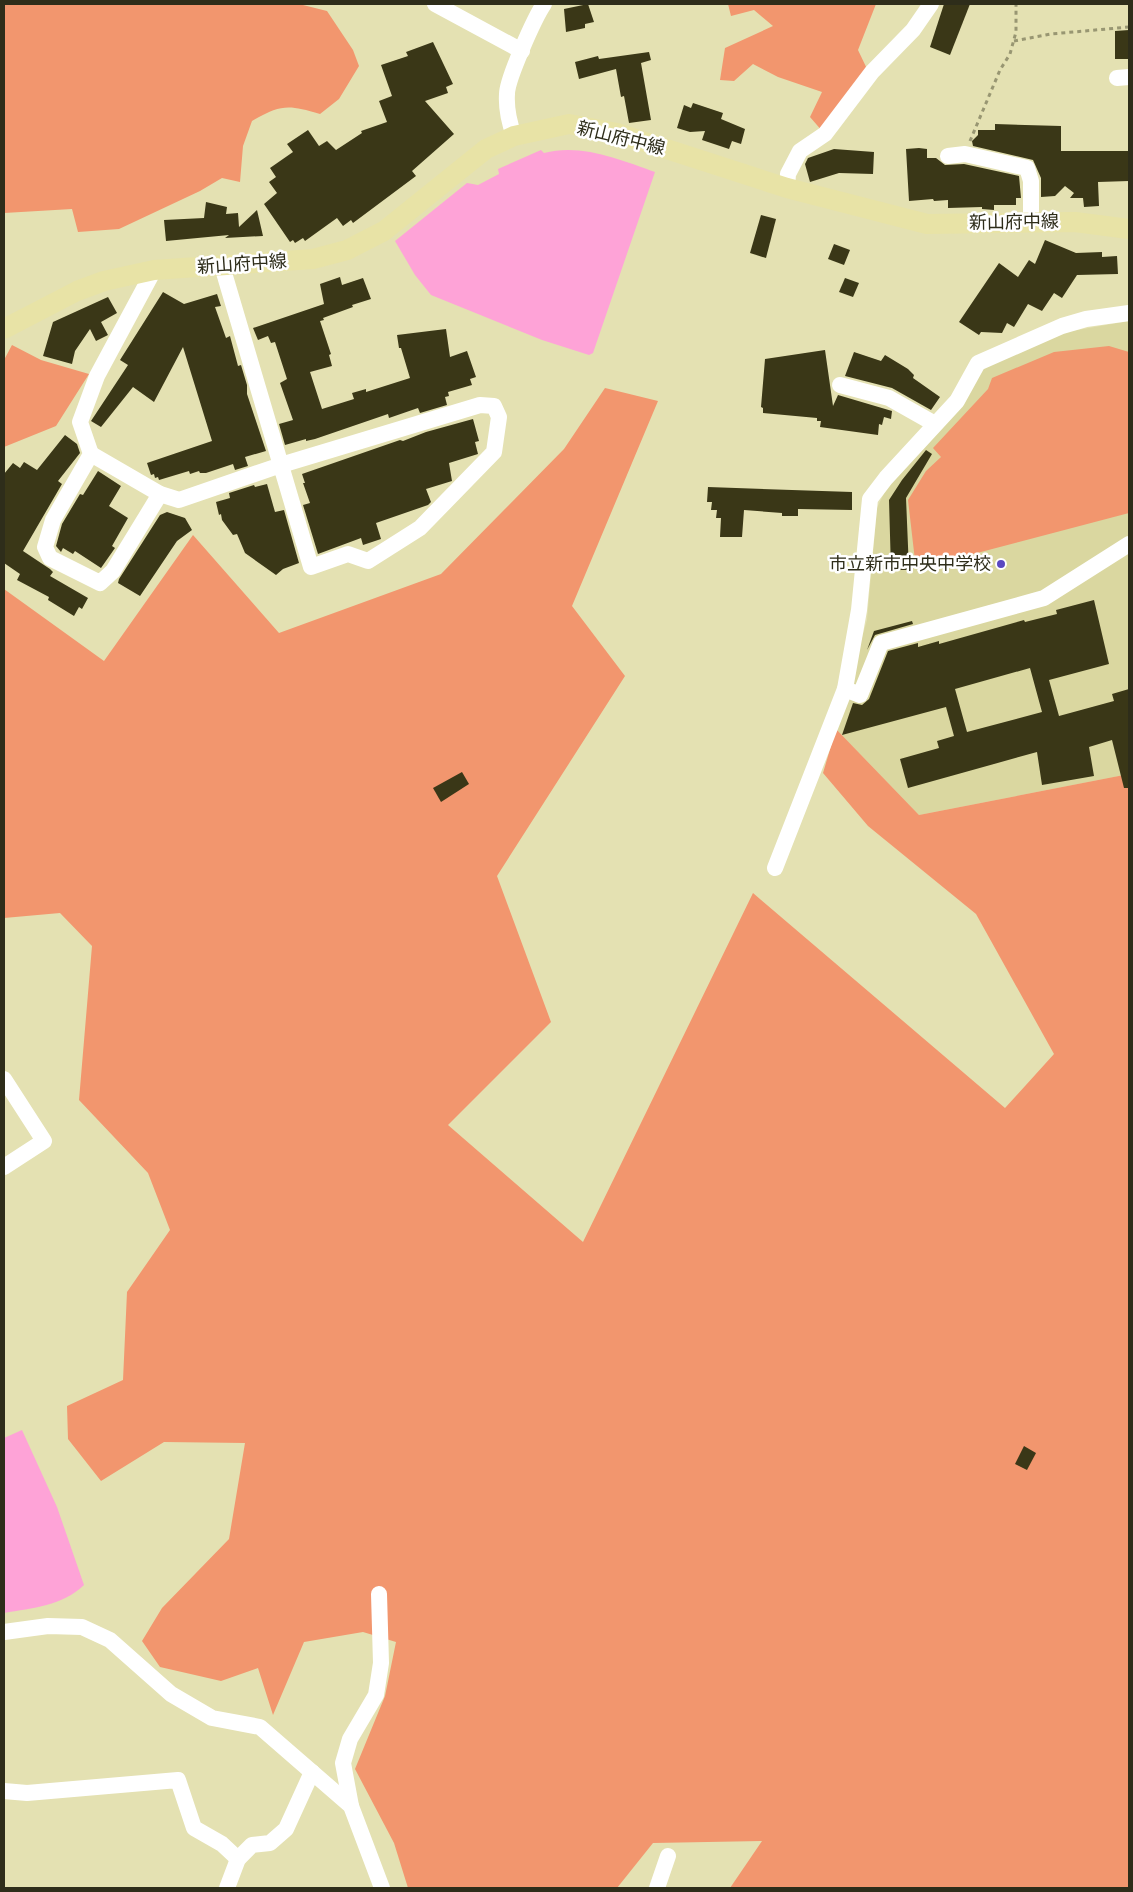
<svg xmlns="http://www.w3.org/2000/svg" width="1133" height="1892" font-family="'Fira Sans Condensed','Noto Sans JP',sans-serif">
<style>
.built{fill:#dad7a0}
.green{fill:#f2966e}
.water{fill:#fea3d7}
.building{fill:#3a3717;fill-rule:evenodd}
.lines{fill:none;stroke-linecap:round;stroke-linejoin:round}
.path{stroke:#989672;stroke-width:3;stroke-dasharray:4 4;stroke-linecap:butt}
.minor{stroke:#fff;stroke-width:16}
.major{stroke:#e8e3a6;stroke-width:20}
.poi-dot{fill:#5a48c1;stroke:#fff;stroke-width:2}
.labels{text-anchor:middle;stroke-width:5;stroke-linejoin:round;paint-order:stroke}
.street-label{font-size:18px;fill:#2e2d1a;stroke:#fff}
.poi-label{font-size:18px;fill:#2e2d1a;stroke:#fff;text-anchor:end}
</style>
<rect width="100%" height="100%" fill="#e4e1b2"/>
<polygon class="built" points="1129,321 1129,774 919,815 836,729 867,620 877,508 890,481 981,367 1066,332"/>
<g class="green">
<path d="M4 4H299L327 11 353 50 359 66 339 99 320 114C288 105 282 104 252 121L243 146 240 182 222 178 200 191 119 229 78 232 72 209 4 213Z"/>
<polygon points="728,4 876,4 858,50 869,73 823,132 810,117 822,92 778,77 753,64 734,81 720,80 725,48 773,26 754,10 731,16"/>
<polygon points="12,345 41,360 89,374 56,426 4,447 4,360"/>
<polygon points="1109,346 1129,352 1129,513 916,569 908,500 926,471 941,457 933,448 988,389 992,378 1054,352"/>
<polygon points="605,388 658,401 572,606 625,676 497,876 551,1022 448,1125 583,1242 753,893 1005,1108 1054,1054 976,914 868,826 823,773 836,729 919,815 1129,774 1129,1888 730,1888 762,1841 653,1843 617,1888 408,1888 394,1843 355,1769 385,1696 396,1642 363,1632 304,1642 273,1715 258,1668 221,1681 160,1667 142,1641 162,1608 229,1539 245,1443 164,1442 101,1481 68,1439 67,1406 123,1380 127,1292 170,1230 148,1173 79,1100 92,946 60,913 4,918 4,589 104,661 193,535 279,633 441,574 564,449"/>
</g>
<g class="water">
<path d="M541 150 544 153C581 143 621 160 655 172L593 353 589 355 542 340 431 295 415 275 395 241 467 183 478 185 499 174 498 169Z"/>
<path d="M22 1430 57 1507 84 1585C62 1606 33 1608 4 1613V1438Z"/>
</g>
<g class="building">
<polygon points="588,4 594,22 585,24 585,28 566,32 564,9"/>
<polygon points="944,4 970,4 950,55 930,47"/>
<polygon points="1129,30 1129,59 1115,59 1115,31"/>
<polygon points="433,42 453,84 446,87 448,93 425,101 454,134 412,171 416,176 353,223 351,220 343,226 337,218 305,241 303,238 295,243 293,240 290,242 264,204 277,193 269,182 276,177 270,168 293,152 287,144 308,130 319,146 327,141 336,150 362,133 361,131 387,122 379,101 392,96 381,65 408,56 406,52"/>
<polygon points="649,52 651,60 641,63 651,120 629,123 624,96 621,97 616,69 579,79 575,62 598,56 599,59"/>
<polygon points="693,103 723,113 721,119 745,129 741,144 732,141 729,149 702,140 705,131 690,132 677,128 684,105 691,108"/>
<polygon points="995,124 1061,126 1061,151 1129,151 1129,181 1098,182 1099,206 1084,207 1083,198 1070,198 1074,193 1065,186 1055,196 1041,197 1041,178 1033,160 973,146 972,141 978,135 978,130 995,130"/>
<polygon points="919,148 927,149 927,158 936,158 945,165 964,164 1019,176 1021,198 1016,198 1016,205 994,205 994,210 982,209 982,207 948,208 948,200 934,201 933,199 909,201 906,149"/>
<polygon points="834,149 874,152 873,174 839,173 810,182 805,164 808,158"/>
<polygon points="206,202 227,207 226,214 238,213 239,227 257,210 263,236 225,238 229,235 166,241 164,220 204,218"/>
<polygon points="761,215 776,219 766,258 750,253"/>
<polygon points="1045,240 1076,253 1102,252 1102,257 1117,256 1118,274 1077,275 1062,298 1054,293 1042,311 1028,304 1014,327 1007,323 1002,333 981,332 979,335 959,322 999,263 1018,277 1029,260 1035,264"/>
<polygon points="834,244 850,250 844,265 828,259"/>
<polygon points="340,277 342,285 363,278 371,299 352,305 353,307 323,318 324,320 320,321 331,354 329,355 332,366 310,372 322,409 354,399 352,393 366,389 366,392 410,378 401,348 399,348 397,335 446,329 450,357 467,351 476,377 470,379 472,385 448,392 449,396 445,397 447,405 420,413 418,408 389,418 388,414 315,439 306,441 306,439 285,445 279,424 293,420 280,383 287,379 275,342 271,343 268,336 258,340 253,328 324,304 320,284"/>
<polygon points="845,278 859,283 853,297 839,292"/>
<polygon points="163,292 184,304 217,294 221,306 215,307 226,338 230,336 238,366 241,365 247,385 247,394 266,451 245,457 248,466 235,470 233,464 206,473 200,473 199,471 190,474 189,471 159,480 158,477 155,478 154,474 151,475 147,463 212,441 183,347 154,402 133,387 101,427 91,421 128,365 120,360"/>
<polygon points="108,297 117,313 101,322 108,335 96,341 90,329 75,351 72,364 43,356 53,322"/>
<polygon points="825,350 833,406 838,395 892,411 891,419 884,417 882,425 879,424 878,435 820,427 821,421 817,421 817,418 763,413 763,408 761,407 765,359"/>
<polygon points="854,352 881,361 885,355 908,369 914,375 913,378 940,397 931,410 892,388 845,376"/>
<polygon points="473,419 479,441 475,442 478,454 449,463 452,481 426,489 431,502 428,505 376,523 381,539 363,545 361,538 318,554 303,505 310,503 303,483 305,483 302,474 400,440 403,441 426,432"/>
<polygon points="65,435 77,444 80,453 58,481 62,484 23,551 50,569 53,572 50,576 88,598 82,609 79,607 74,616 48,600 49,597 17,580 20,574 4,563 4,474 13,463 20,468 24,462 37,470"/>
<polygon points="926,450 932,454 906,498 909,570 891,570 889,500 902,480"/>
<polygon points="98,471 121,486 109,506 128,518 112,546 115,548 101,568 75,551 73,554 63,548 61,552 56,546 62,524 80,494 83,495"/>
<polygon points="267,484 275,512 284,510 299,563 283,569 276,575 245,553 237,534 233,535 222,520 221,514 219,515 216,502 230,498 229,493 254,485 255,487"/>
<polygon points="708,487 852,492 852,510 798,509 798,516 782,516 782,513 744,510 742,537 720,537 721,518 716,518 717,510 711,510 712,502 707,502"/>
<polygon points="167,512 185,518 192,530 177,541 140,596 118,583 119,579 160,515"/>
<path d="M1094 600 1109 664 1049 680 1059 716 1114 701 1112 694 1129 689V788H1124L1112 740 1089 747 1094 776 1042 785 1037 752 908 788 900 759 939 748 937 741 954 736 946 707 842 735 853 703 862 705 869 699 888 651 918 643V647L939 641V644L1024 620 1025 622 1057 614 1056 610ZM1030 668 1042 712 967 732 955 689Z"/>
<polygon points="912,621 913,624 875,635 867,650 874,631"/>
<polygon points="462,772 469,784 441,802 433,788"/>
<polygon points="1024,1446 1036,1453 1027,1470 1015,1464"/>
</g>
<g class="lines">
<g class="path">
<polyline points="1014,41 1051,34 1129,27"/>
<polyline points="970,141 1000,70 1010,54 1016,32 1016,4"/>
</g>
<g class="minor">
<polyline points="435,4 522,51"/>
<polyline points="1117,78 1129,77"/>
<path d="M514 136C509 122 506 109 507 94 507 79 535 17 544 4"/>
<polyline points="948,156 965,154 1027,168 1031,181 1031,222"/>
<polyline points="787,188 788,174 800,151 825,134 872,72 913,30 931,4"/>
<polyline points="154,270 97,376 80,422 91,454 53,520 45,547 50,558 100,583 113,571 160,494"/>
<polyline points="840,385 889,398 935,424"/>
<polyline points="91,454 160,494 179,500 281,465 480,405 494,406 499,417 494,452 420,528 368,561 348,554 311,567 222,266"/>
<polyline points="845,689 860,695 881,643 1044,598 1129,544"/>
<polyline points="775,868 845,689 859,610 870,499 886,478 957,401 978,363 1062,326 1086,319 1129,313"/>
<polyline points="4,1079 44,1141 4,1167"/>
<polyline points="4,1632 48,1626 82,1627 110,1640 171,1694 212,1718 260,1727 351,1806 382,1888"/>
<polyline points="4,1791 27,1793 178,1780 194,1828 222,1844 238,1859"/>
<polyline points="351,1806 343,1763 350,1739 376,1695 381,1663 379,1594"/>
<polyline points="227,1888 238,1859 252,1845 270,1843 286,1829 312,1772"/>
<polyline points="657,1888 668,1856"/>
</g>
<polyline class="major" points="4,329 77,291 104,281 154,270 313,259 347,250 384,231 486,149 514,136 569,124 617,133 787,188 927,224 1075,222 1129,229"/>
</g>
<circle class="poi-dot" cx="1001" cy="564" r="5"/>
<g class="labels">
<g class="street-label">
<text transform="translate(621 138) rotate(14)" y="6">新山府中線</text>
<text transform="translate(1014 222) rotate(-1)" y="6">新山府中線</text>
<text transform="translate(242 264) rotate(-4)" y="6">新山府中線</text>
</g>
<g class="poi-label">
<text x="991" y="570">市立新市中央中学校</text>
</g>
</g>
<rect width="1133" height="1892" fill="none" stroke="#2e2d1a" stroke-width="10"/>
</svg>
